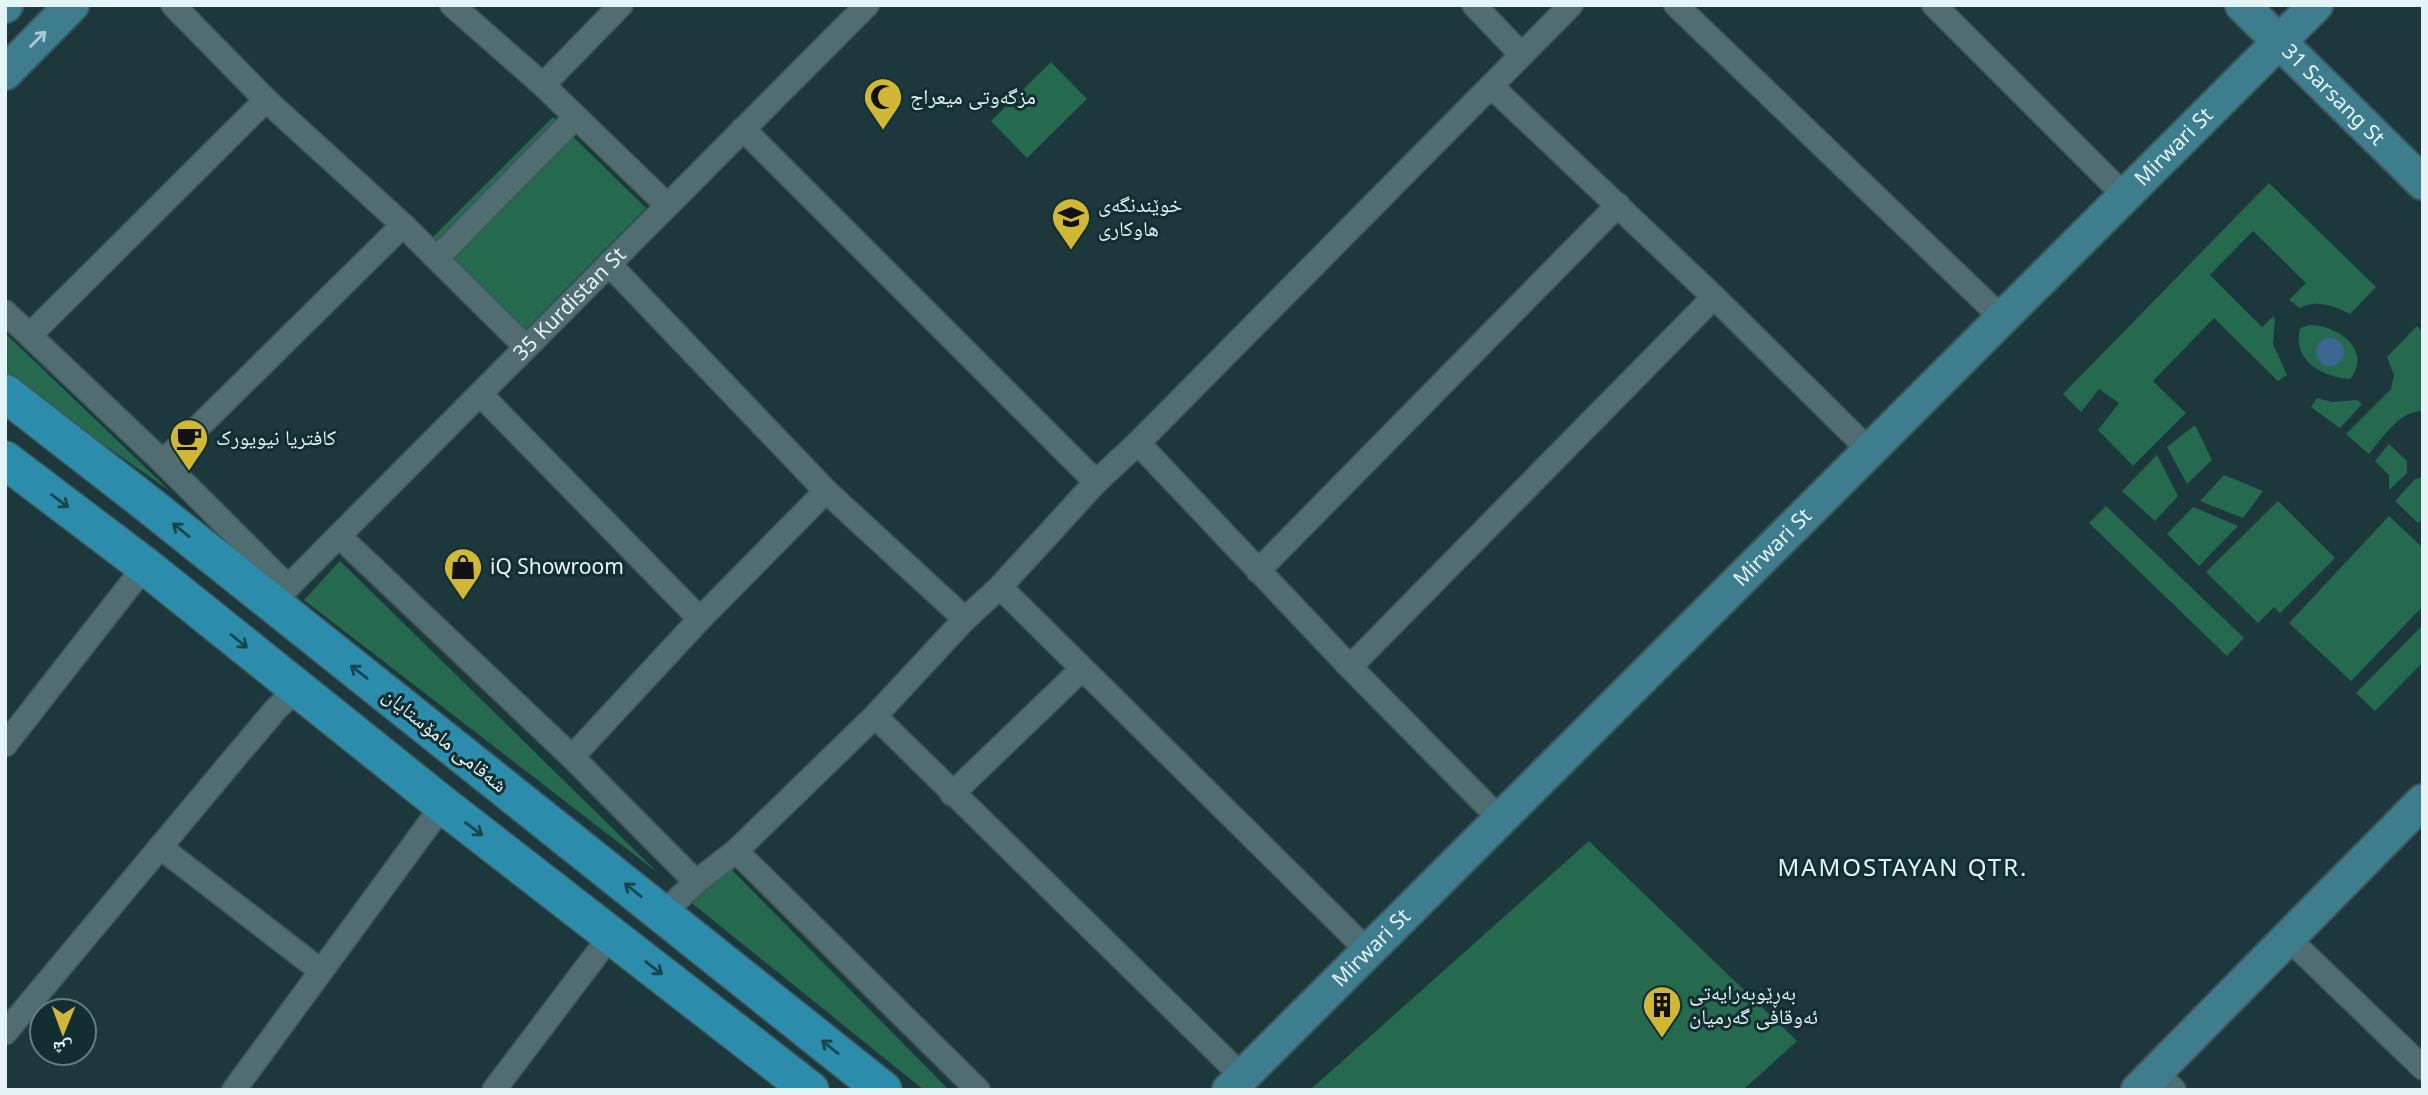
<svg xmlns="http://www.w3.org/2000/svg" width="2428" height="1095" font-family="'Noto Sans','Noto Naskh Arabic',sans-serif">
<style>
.green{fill:#256a4e}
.water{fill:#3c6793}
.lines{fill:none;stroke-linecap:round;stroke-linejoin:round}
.street-casing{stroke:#3e575a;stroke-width:26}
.secondary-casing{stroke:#3e575a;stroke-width:37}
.primary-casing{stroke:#3e575a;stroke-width:40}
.street{stroke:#506d71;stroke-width:23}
.secondary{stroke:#3d7d8e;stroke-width:33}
.primary{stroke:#2b8cab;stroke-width:37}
.oneway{stroke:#aacbd2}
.oneway2{stroke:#184650}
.labels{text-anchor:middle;stroke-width:6;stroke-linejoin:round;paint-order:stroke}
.street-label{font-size:21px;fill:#e5f5f7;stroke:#122e32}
.poi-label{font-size:21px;fill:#e5f5f7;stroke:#122e32;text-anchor:start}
.quarter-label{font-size:24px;letter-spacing:2px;fill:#e5f5f7;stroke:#122e32}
</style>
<rect width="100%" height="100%" fill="#1d383c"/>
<g class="green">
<polygon points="1051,62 1087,99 1027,158 991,121"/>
<polygon points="553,117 646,208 526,329 433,237"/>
<path d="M2269 183 2376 287 2350 314C2334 306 2316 299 2300 308L2289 300 2306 283 2253 231 2210 275 2262 327 2274 316 2275 321 2273 344 2287 375 2278 381 2214 318 2153 381 2186 413 2133 466 2098 430 2119 403 2099 389 2081 412 2063 394Z"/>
<path d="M2310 325C2338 325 2373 351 2350 379 2322 377 2292 361 2300 328Z"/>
<path d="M2417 326 2423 332V411C2399 411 2383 437 2369 454L2346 434 2391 389 2394 375 2387 357Z"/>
<polygon points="5,333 170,491 5,375"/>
<polygon points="2317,398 2332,402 2357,400 2362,404 2340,428 2311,407"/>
<polygon points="2195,425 2212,460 2187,484 2167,447"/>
<polygon points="2389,444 2407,461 2407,473 2389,490 2389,475 2375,461"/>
<polygon points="2157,455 2178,496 2155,521 2122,491"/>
<polygon points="2224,475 2263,491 2243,518 2200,501"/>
<polygon points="2423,477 2423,519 2418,523 2395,501 2415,479"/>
<polygon points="2278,501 2335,558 2280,613 2274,607 2258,623 2206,572"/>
<polygon points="2106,506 2244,638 2227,656 2089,523"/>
<polygon points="2193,507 2238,526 2199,566 2167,534"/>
<polygon points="2389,516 2423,548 2423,606 2351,681 2289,623"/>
<polygon points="340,561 658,873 304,600"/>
<polygon points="2423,625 2423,662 2375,711 2356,693"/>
<polygon points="1589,841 1797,1041 1743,1090 1310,1090"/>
<polygon points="726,864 949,1090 924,1090 688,900"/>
</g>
<circle class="water" cx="2330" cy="352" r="14"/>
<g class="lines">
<g class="street-casing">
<g id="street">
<polyline points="173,5 266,100 403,225 526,347"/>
<polyline points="452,5 543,85 667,205"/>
<polyline points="1474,5 1521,54"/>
<polyline points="1676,5 2002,318"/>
<polyline points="1934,5 2125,196"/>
<polyline points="543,85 621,5"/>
<polyline points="1491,86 1714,297 1870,451"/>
<polyline points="743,129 1096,482"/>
<polyline points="437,258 575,118"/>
<polyline points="609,264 826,491 965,619"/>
<polyline points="5,312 163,462 288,587"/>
<polyline points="30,335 266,100"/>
<polyline points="480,394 700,619"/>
<polyline points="1138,443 1350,667 1500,819"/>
<polyline points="163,462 403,225"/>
<polyline points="339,536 572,757 696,882"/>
<polyline points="1258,571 1618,205"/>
<polyline points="1000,587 1368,951"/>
<path id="s1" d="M272 603 867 5"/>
<polyline points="1350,667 1714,297"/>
<polyline points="875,716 1242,1076"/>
<polyline points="5,745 145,566"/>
<polyline points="572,757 700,619 826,491"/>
<polyline points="952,794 1082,669"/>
<polyline points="160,847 321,971"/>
<polyline points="736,851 978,1090"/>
<polyline points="666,916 675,902 696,882 736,851 875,716 965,619 1000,587 1096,482 1138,443 1571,5"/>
<polyline points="2288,938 2423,1068"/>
<polyline points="5,1033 238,754 276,709 298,688"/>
<polyline points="2156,1072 2174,1090"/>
<polyline points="234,1090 443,805"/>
<polyline points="494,1090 612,934"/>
</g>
</g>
<g class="secondary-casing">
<g id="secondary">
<path id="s2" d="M2242 5 2423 183"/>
<polyline points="5,6 6,5"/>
<polyline points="5,73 72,5"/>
<path id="s3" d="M1229 1090 2316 5"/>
<polyline points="2138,1090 2423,801"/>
</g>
</g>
<g class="primary-casing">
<g id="primary">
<polyline points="5,393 139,497 883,1090"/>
<polyline points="5,460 145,566 443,805 810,1090"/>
</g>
</g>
<use href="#street" class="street"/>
<use href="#secondary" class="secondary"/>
<use href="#primary" class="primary"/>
</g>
<defs><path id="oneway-shaft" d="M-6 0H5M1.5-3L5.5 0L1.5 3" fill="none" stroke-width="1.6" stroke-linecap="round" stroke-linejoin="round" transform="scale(1.75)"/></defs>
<use class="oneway" href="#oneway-shaft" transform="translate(38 39) rotate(-45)"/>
<g class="oneway2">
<use href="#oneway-shaft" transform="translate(60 501) rotate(37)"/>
<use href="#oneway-shaft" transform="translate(181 530) rotate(-141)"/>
<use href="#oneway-shaft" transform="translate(239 641) rotate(39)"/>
<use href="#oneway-shaft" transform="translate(359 672) rotate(-142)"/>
<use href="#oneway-shaft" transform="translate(474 829) rotate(37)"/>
<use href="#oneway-shaft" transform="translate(633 890) rotate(-141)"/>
<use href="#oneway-shaft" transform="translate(654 968) rotate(38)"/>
<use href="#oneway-shaft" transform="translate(830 1047) rotate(-141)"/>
</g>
<defs>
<g id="mosque-pin" transform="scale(2.0125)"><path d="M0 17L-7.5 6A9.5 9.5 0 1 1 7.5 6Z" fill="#d1b736" stroke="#122e32"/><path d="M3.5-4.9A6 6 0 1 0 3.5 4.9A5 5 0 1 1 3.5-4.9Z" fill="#111"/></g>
<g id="school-pin" transform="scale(2.0125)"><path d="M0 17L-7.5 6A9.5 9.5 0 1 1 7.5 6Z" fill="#d1b736" stroke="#122e32"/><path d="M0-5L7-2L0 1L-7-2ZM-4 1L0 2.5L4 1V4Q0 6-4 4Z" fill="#111"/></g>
<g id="cafe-pin" transform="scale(2.0125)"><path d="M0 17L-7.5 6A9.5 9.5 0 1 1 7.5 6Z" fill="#d1b736" stroke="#122e32"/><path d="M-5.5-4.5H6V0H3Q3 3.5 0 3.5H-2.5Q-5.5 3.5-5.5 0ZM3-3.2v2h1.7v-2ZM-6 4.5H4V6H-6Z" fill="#111"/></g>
<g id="shop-pin" transform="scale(2.0125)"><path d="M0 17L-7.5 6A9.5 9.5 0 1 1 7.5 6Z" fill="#d1b736" stroke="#122e32"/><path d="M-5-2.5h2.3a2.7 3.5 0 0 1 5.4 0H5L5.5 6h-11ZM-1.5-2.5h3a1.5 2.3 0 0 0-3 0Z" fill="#111"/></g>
<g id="building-pin" transform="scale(2.0125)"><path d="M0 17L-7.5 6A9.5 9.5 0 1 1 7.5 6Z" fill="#d1b736" stroke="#122e32"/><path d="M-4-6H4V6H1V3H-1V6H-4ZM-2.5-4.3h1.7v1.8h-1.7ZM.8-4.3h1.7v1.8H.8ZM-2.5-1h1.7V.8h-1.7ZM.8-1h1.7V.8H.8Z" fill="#111"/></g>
</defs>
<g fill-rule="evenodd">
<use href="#mosque-pin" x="883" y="97"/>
<use href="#school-pin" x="1071" y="217"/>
<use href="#cafe-pin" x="189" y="438"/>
<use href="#shop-pin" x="463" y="567"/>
<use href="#building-pin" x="1662" y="1005"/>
</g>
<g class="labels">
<g class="street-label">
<text dy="7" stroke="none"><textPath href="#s2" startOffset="128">31 Sarsang St</textPath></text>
<text dy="7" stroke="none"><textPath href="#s3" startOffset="1335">Mirwari St</textPath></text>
<text dy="7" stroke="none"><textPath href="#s1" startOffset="422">35 Kurdistan St</textPath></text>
<text dy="7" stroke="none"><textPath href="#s3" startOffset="768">Mirwari St</textPath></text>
<text transform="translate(445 740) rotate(39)" y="7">شەقامی مامۆستایان</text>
<text dy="7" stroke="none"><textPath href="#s3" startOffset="201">Mirwari St</textPath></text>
</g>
<g class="poi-label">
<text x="910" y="104">مزگەوتی میعراج</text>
<text x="1098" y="212">خوێندنگەی<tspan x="1098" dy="24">هاوکاری</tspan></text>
<text x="216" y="445">کافتریا نیویورک</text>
<text x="490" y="574">iQ Showroom</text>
<text x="1689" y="1000">بەڕێوبەرایەتی<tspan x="1689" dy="24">ئەوقافی گەرمیان</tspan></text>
</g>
<g class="quarter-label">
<text x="1903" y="876">MAMOSTAYAN QTR.</text>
</g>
</g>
<rect width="2428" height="1095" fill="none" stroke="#e5f5f7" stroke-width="14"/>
<g transform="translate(63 1032) rotate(181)"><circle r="33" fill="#122e32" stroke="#667e81" stroke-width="2"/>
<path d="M0-5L12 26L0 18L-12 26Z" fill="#d1b736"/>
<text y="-10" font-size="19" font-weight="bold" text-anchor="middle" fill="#e5f5f7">ش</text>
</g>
</svg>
